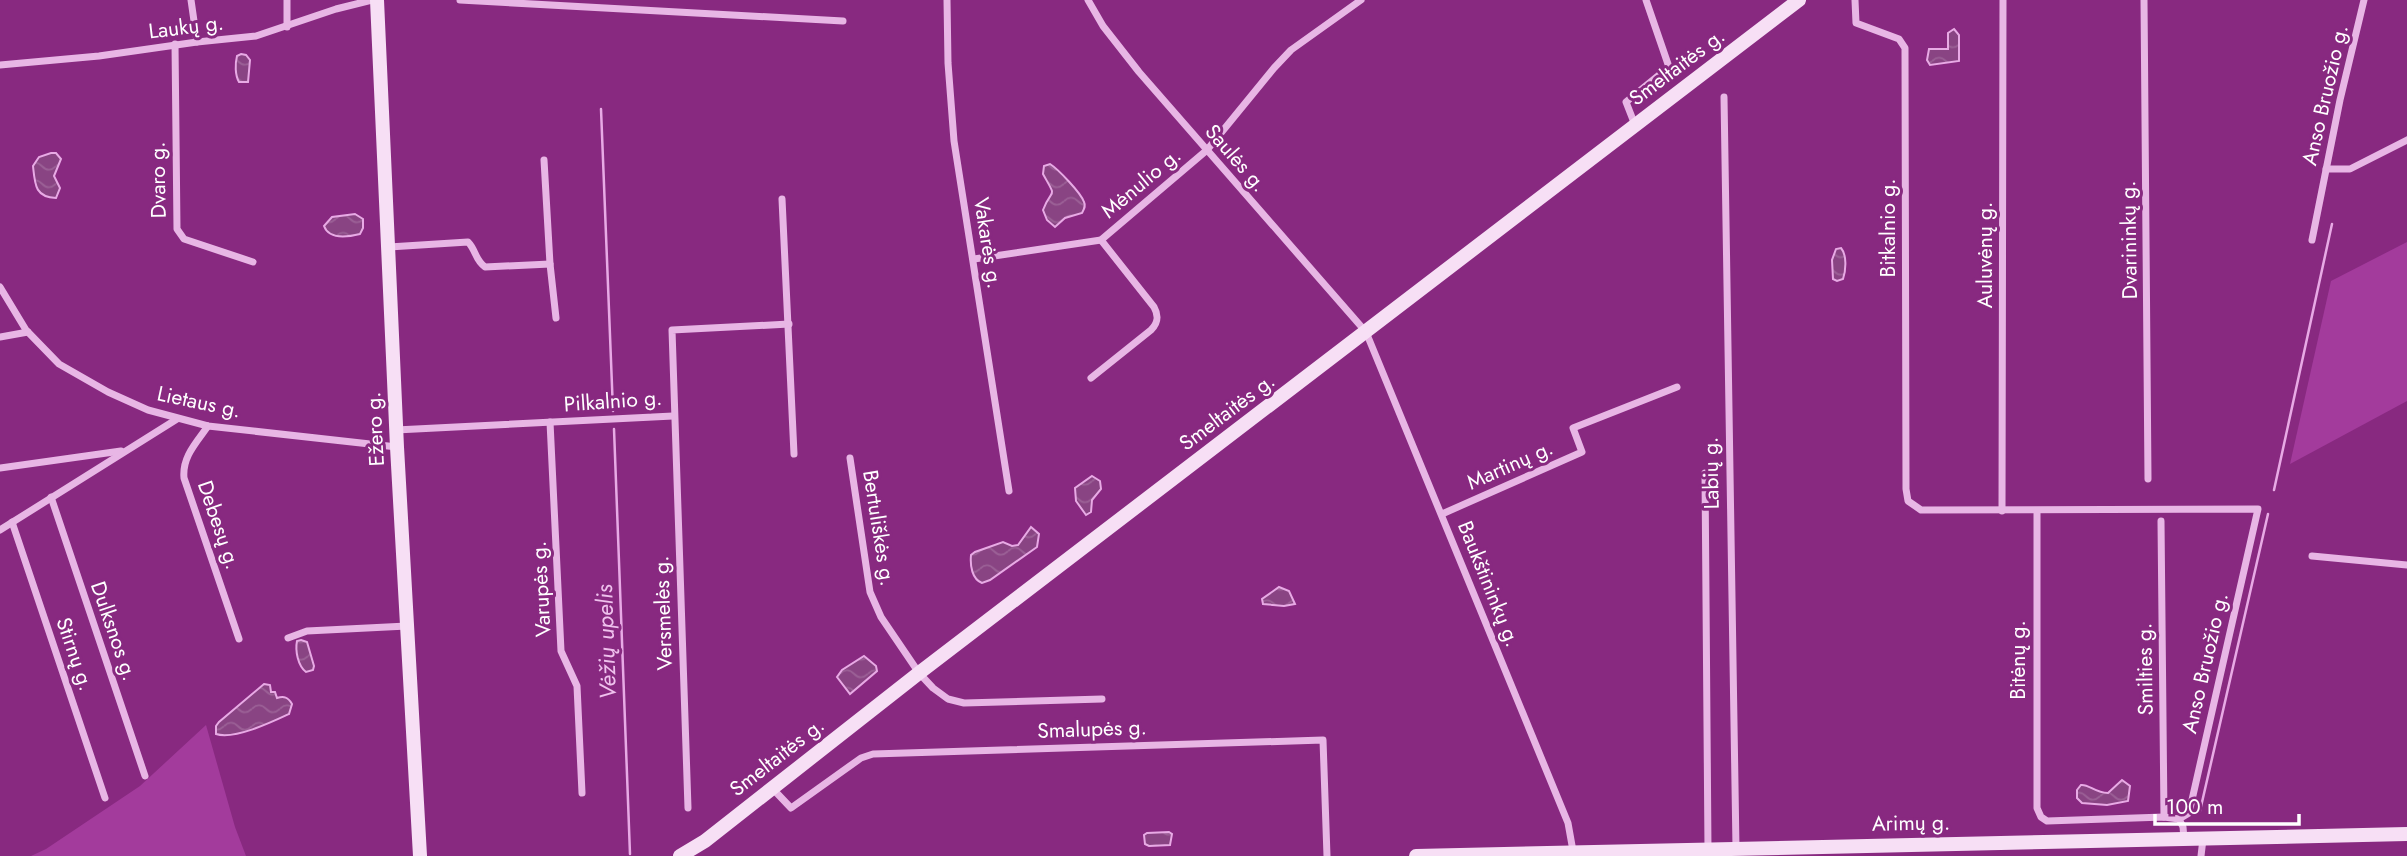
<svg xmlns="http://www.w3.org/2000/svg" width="2407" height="856" font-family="Jost,sans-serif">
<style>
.green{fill:#a33b9c}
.water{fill:url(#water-waves);stroke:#e8aae5;stroke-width:2}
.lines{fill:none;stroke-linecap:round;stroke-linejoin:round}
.stream{stroke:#e8aae5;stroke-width:2.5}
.minor{stroke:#e8b6e5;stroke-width:7}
.secondary{stroke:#f7dff5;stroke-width:14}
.labels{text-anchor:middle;stroke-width:6;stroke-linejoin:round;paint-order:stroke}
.street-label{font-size:21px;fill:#fff;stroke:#882980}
.water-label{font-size:23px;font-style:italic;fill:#efc1ed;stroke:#882980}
</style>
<defs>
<pattern id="water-waves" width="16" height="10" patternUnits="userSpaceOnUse" patternTransform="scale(1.75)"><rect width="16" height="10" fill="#894483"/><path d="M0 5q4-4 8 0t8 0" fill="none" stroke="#9b6096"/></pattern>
</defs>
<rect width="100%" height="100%" fill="#882980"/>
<g class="green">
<polygon points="2407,242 2407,401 2290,464 2331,281"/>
<polygon points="206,725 235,827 246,856 31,856 46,849 140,786"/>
</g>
<g class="water">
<polygon points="1954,29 1959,35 1959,61 1930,65 1927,60 1929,49 1948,49 1948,33"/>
<path d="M241 54 246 55 250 60 248 82H239C235 75 235 64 237 56Z"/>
<path d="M51 153H56L61 159 54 176 60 188 56 198C35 197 35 185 33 166L39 157Z"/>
<path d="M1050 164C1058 169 1081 193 1084 202 1086 206 1084 209 1082 213L1065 218 1055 227 1047 220 1043 210C1052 186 1058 201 1043 174L1044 166Z"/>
<path d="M355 214 363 219V228L360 234C348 237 329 240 324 226L332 217Z"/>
<path d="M1841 248C1847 255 1846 270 1843 279L1837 281 1833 279 1832 260 1836 249Z"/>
<polygon points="1092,476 1100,481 1101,489 1092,500 1091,512 1086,515 1076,501 1075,488"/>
<path d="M1031 527 1039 534 1037 547 990 580 982 583C972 579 970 566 971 555L975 552 1003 542 1012 546 1018 545Z"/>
<polygon points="1279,587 1289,591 1295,604 1284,606 1263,604 1262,599"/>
<path d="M301 640 307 642 314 666 313 670 306 672C298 666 295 651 297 641Z"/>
<polygon points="864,656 876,666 877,671 850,694 837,677 842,670"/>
<path d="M264 684 270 685 271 692H275L277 698C284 696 288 697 292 704L289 714C272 722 234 740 216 734V726L219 722Z"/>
<path d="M2122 780 2130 786 2128 801 2107 805 2082 803 2077 798V790L2081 785C2089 784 2095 793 2108 793Z"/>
<polygon points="1169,832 1172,834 1170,845 1149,846 1145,844 1144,835 1147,833"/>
</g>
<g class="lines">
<g class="stream">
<polyline points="601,109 613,411"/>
<polyline points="614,429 630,854"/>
<polyline points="2274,490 2332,224"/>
<polyline points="2200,811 2268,514"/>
</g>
<g class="minor">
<polyline points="191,0 197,42"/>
<polyline points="287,0 287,27"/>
<polyline points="460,0 843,21"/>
<polyline points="947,0 948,63 954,141 1009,491"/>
<polyline points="1088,0 1103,26 1139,72 1366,332 1568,823 1573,851"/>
<polyline points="1855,0 1856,23 1899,39 1905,48 1906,489 1908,501 1921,510 2258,509 2189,813 2179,819"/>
<polyline points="2144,0 2148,479"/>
<polyline points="175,44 177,229 184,239 253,262"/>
<polyline points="0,65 99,56 197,42 256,36 336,9 372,0"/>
<polyline points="1724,97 1736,848"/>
<polyline points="1635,125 1626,102 1669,67 1646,0"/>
<polyline points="544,160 550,264 556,318"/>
<polyline points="2326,169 2350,169 2407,140"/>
<polyline points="782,199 794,454"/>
<polyline points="2312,240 2340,100 2364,0"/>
<path d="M389 247 468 242C476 250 475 260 485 267L550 264"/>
<polyline points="974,259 1101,240 1207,150 1274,68 1291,50 1361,0"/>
<polyline points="0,287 26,330 59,364 108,392 148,410 208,426 397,447"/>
<polyline points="0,337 28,332"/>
<path d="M1091 378 1151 330C1158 323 1159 316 1154 307L1101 240"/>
<polyline points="550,422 561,651 577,686 582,793"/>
<path d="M208 426C196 443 182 457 184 478L239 639"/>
<polyline points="396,430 673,416"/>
<polyline points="850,458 870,592 881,617 919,673 933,688 948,699 964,703 1102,699"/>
<polyline points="0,468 121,451"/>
<polyline points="1705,473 1708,849"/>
<polyline points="51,497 145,776"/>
<polyline points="2002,511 2003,0"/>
<polyline points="2037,511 2037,808 2041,817 2047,821 2164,817 2179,819 2183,827 2184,839"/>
<polyline points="1442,514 1582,452 1573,428 1677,387"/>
<polyline points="2161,521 2164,817"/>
<polyline points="12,522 105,798"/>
<polyline points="0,530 177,419"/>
<polyline points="2312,556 2407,565"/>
<polyline points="288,638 307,631 407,626"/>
<polyline points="772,788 791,808 861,758 873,754 1323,740 1327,856"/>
<polyline points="688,808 672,330 789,324"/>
<polyline points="2201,856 2203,839"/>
</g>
<g class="secondary">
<polyline points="377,0 397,447 420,856"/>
<polyline points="680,856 705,841 919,673 1799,0"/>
<polyline points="1416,856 2407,834"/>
</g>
</g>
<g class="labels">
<g class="street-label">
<text transform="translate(186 27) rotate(-7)" y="7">Laukų g.</text>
<text transform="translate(1677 67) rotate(-37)" y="7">Smeltaitės g.</text>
<text transform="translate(2325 95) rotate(-77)" y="7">Anso Bruožio g.</text>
<text transform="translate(1236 158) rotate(49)" y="7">Saulės g.</text>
<text transform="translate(158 180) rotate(-91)" y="7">Dvaro g.</text>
<text transform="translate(1141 183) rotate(-40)" y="7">Mėnulio g.</text>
<text transform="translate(1888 228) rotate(-90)" y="7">Bitkalnio g.</text>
<text transform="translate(2129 240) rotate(-91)" y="7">Dvarininkų g.</text>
<text transform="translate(988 243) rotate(81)" y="7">Vakarės g.</text>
<text transform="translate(1985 255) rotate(-90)" y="7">Auluvėnų g.</text>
<text transform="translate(613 401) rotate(-4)" y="7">Pilkalnio g.</text>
<text transform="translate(199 402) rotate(12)" y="7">Lietaus g.</text>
<text transform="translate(1227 412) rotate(-37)" y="7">Smeltaitės g.</text>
<text transform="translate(375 429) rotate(-93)" y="7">Ežero g.</text>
<text transform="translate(1510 465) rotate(-24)" y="7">Martinų g.</text>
<text transform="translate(1711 473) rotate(-91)" y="7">Labių g.</text>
<text transform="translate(219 525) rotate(71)" y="7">Debesų g.</text>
<text transform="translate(879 528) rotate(81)" y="7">Bertuliškės g.</text>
<text transform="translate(1489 584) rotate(68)" y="7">Baukštininkų g.</text>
<text transform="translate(541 589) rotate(-93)" y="7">Varupės g.</text>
<text transform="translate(663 613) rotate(-92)" y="7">Versmelės g.</text>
<text transform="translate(114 631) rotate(71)" y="7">Dulksnos g.</text>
<text transform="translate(75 654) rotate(71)" y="7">Stirnų g.</text>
<text transform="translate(2018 660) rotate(-90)" y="7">Bitėnų g.</text>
<text transform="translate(2205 663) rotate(-77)" y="7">Anso Bruožio g.</text>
<text transform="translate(2145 669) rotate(-91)" y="7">Smilties g.</text>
<text transform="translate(1092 729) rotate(-2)" y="7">Smalupės g.</text>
<text transform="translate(777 757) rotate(-38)" y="7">Smeltaitės g.</text>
<text transform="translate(1911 823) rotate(-1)" y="7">Arimų g.</text>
</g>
<g class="water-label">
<text transform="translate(606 642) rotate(-92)" y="8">Vėžių upelis</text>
</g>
</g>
<path d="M2155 814v10h144v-10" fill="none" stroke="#ffffff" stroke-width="3.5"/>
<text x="2166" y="814" font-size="21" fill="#ffffff" stroke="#882980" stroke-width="5" paint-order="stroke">100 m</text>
</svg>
